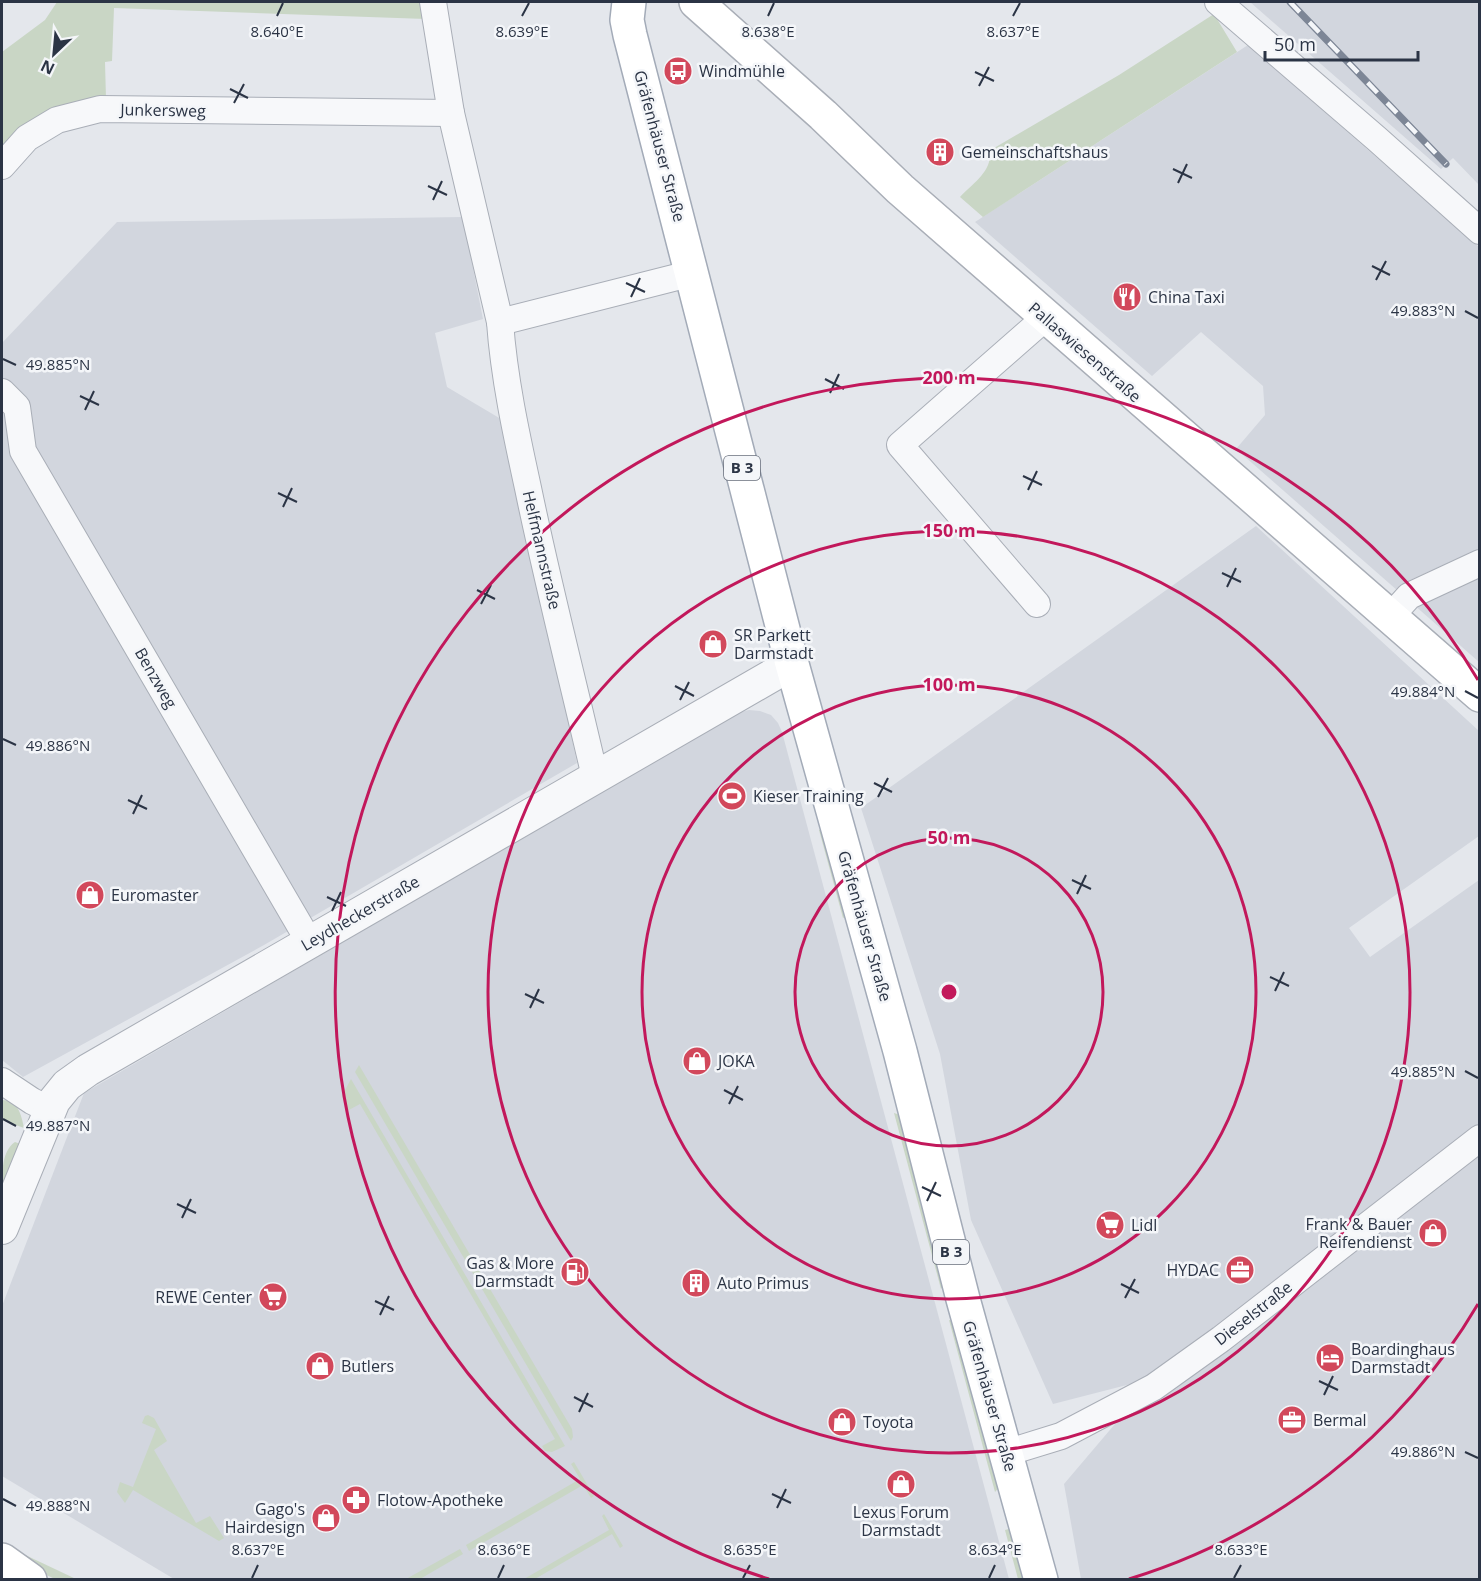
<svg xmlns="http://www.w3.org/2000/svg" width="1481" height="1581" font-family="'Open Sans',sans-serif">
<style>
.built{fill:#d2d6de}
.green{fill:#c9d6c5}
.lines{fill:none;stroke-linecap:round;stroke-linejoin:round}
.minor-casing{stroke:#a9aeb7;stroke-width:28}
.tertiary-casing{stroke:#a9aeb7;stroke-width:34}
.secondary-casing{stroke:#a9aeb7;stroke-width:36}
.primary-casing{stroke:#a3abb8;stroke-width:36}
.minor{stroke:#f7f8fa;stroke-width:26}
.tertiary{stroke:#f7f8fa;stroke-width:32}
.secondary{stroke:#fff;stroke-width:33}
.primary{stroke:#fff;stroke-width:33}
.rail-casing{stroke:#7d8696;stroke-width:7}
.rail{stroke:#f4f6f9;stroke-width:4.5;stroke-dasharray:14;stroke-linecap:butt}
.ticks{fill:none;stroke:#2b3445;stroke-width:2}
.ring{fill:none;stroke:#c2185b;stroke-width:3}
.labels{text-anchor:middle;stroke-width:5;stroke-linejoin:round;paint-order:stroke}
.shield{fill:#f4f6f9;stroke:#676e7b;stroke-width:1.5}
.shield-label{font-size:15px;font-weight:bold;fill:#2b3445}
.poi-label{font-size:16px;fill:#2b3445;stroke:#f4f6f9;text-anchor:start}
.street-label{font-size:16px;fill:#2b3445;stroke:#f4f6f9}
.ticks-label{font-size:15px;text-anchor:middle;fill:#2b3445;stroke:#f4f6f9;stroke-width:5;stroke-linejoin:round;paint-order:stroke}
.centre{fill:#c2185b;stroke:#f4f6f9;stroke-width:3}
.ring-label{font-size:18px;text-anchor:middle;font-weight:bold;fill:#c2185b;stroke:#f4f6f9;stroke-width:5;stroke-linejoin:round;paint-order:stroke}
</style>
<rect width="100%" height="100%" fill="#e4e7ec"/>
<g class="built">
<polygon points="1250,2 1479,2 1479,185 1453,158 1441,169"/>
<polygon points="1248,45 1479,247 1479,549 1408,581 1398,591 1236,449 1265,415 1263,386 1201,332 1152,376 975,222"/>
<polygon points="463,217 483,319 435,333 447,387 506,422 577,763 264,945 23,1077 2,1060 2,343 117,222"/>
<polygon points="1256,526 1479,731 1479,836 1349,928 1370,957 1479,880 1479,1579 1081,1579 1064,1484 1154,1378 1053,1404 971,1220 940,1054 861,808"/>
<polygon points="1479,574 1479,662 1413,604"/>
<polygon points="749,710 760,711 771,715 778,723 782,732 1009,1579 174,1579 2,1476 2,1306 84,1093 737,713"/>
</g>
<g class="green">
<polygon points="57,2 422,2 426,19 114,8 112,61 105,62 106,99 2,154 2,52 45,20"/>
<path d="M1214 14 1237 52 983 217 960 197C972 184 994 170 989 151L1119 75Z"/>
<polygon points="827,828 850,915 843,918 819,830"/>
<polygon points="359,1065 572,1429 573,1437 571,1441 355,1072"/>
<polygon points="351,1079 565,1446 552,1452 545,1451 542,1446 555,1439 360,1104 347,1111 342,1096"/>
<path d="M2 1100C18 1100 21 1114 24 1128L2 1120Z"/>
<polygon points="894,1113 903,1116 944,1285 941,1289"/>
<path d="M15 1142 23 1145 2 1198C2 1179 0 1152 15 1142Z"/>
<polygon points="949,1320 958,1323 1001,1485 995,1492"/>
<polygon points="148,1415 154,1418 167,1441 154,1450 196,1523 210,1516 224,1538 219,1541 133,1490 125,1503 117,1492 120,1482 133,1487 156,1429 142,1423 145,1416"/>
<polygon points="574,1462 594,1496 591,1498 583,1485 469,1551 466,1545 580,1479 571,1464"/>
<polygon points="604,1514 623,1546 620,1548 612,1534 535,1579 524,1579 609,1530 602,1516"/>
<polygon points="1013,1528 1027,1579 1018,1579 1005,1530"/>
<polygon points="2,1544 76,1579 55,1579 2,1554"/>
<polygon points="460,1549 463,1554 420,1579 406,1579"/>
</g>
<g class="lines">
<g class="minor-casing">
<g id="minor">
<path d="M433 2 451 113 500 322C504 378 516 433 528 488 548 585 573 681 595 777"/>
<polyline points="1218,2 1377,139 1480,231"/>
<polyline points="2,166 27,138 57,120 100,109 451,113"/>
<polyline points="500,322 693,273"/>
<polyline points="2,392 17,407 23,451 310,943"/>
<polyline points="1037,604 900,445 1045,318"/>
<polyline points="1390,617 1409,596 1480,563"/>
<polyline points="2,1081 32,1101 50,1110"/>
<polyline points="1006,1453 1061,1436 1154,1387 1221,1339 1480,1138"/>
</g>
</g>
<g class="tertiary-casing">
<polyline id="tertiary" points="2,1228 54,1101 67,1085 88,1070 792,664"/>
</g>
<g class="secondary-casing">
<g id="secondary">
<polyline points="696,2 823,115 900,189 1480,695"/>
<polyline points="2,1560 30,1580"/>
</g>
</g>
<g class="primary-casing">
<polyline id="primary" points="629,2 627,20 630,35 792,664 900,1051 963,1299 1041,1580"/>
</g>
<use href="#minor" class="minor"/>
<use href="#tertiary" class="tertiary"/>
<use href="#secondary" class="secondary"/>
<use href="#primary" class="primary"/>
<g class="rail-casing">
<polyline id="rail" points="1290,2 1446,164"/>
</g>
<use href="#rail" class="rail"/>
</g>
<path class="ticks" d="M277 16 283 3M522 16 529 3M768 16 774 3M1013 16 1020 3M975 72 994 81M979 86 989 67M230 89 248 98M234 103 244 84M1173 169 1192 178M1178 183 1187 164M428 186 447 195M433 200 442 181M1372 266 1390 275M1376 280 1386 261M626 283 645 292M631 297 640 278M1465 311 1478 318M3 359 16 365M825 379 844 389M830 393 839 374M80 396 99 405M85 410 94 391M1023 476 1042 485M1028 490 1037 471M278 493 297 502M283 507 292 488M1222 573 1241 582M1227 587 1236 568M477 590 495 599M481 604 491 585M675 686 694 696M1465 691 1478 698M680 700 689 682M3 739 16 745M874 783 892 792M878 797 888 778M128 800 147 809M133 814 142 795M1072 880 1091 889M1077 894 1086 875M327 897 346 906M332 911 341 892M1270 977 1289 986M1275 991 1284 972M525 994 544 1003M530 1008 539 989M1465 1071 1478 1078M724 1090 743 1100M729 1104 738 1086M3 1119 16 1126M922 1187 941 1196M927 1201 936 1182M177 1204 196 1213M182 1218 191 1199M1121 1284 1139 1293M1125 1298 1135 1279M375 1301 394 1310M380 1315 389 1296M1319 1381 1338 1390M1324 1395 1333 1376M574 1397 593 1407M579 1412 588 1393M1465 1452 1478 1458M772 1494 791 1503M3 1499 16 1506M777 1508 786 1489M252 1578 258 1565M498 1578 504 1565M743 1578 750 1565M989 1578 995 1565M1234 1578 1241 1565"/>
<g class="ring">
<circle cx="949" cy="992" r="154"/>
<circle cx="949" cy="992" r="307"/>
<circle cx="949" cy="992" r="461"/>
<path d="M1478 1304A614 614 0 0 1 1129 1579M769 1579A614 614 0 1 1 1478 680"/>
</g>
<defs>
<g id="bus-disc" transform="scale(1.5)"><circle r="9.5" fill="#d2485b" stroke="#f4f6f9"/><path d="M-5-6H5V4H4V6H2V4H-2V6H-4V4H-5ZM-3.5-4V0h7V-4ZM-3.5 1.2v1.5H-2V1.2ZM2 1.2v1.5H3.5V1.2Z" fill="#fff"/></g>
<g id="building-disc" transform="scale(1.5)"><circle r="9.5" fill="#d2485b" stroke="#f4f6f9"/><path d="M-4-6H4V6H1V3H-1V6H-4ZM-2.5-4.3h1.7v1.8h-1.7ZM.8-4.3h1.7v1.8H.8ZM-2.5-1h1.7V.8h-1.7ZM.8-1h1.7V.8H.8Z" fill="#fff"/></g>
<g id="restaurant-disc" transform="scale(1.5)"><circle r="9.5" fill="#d2485b" stroke="#f4f6f9"/><path d="M-5-6h1v4h1v-4h1v4h1v-4h1v5L-1.5 .5V6h-2V.5L-5-1ZM5-6V6H3V1.5H1.5Q1.5-4 5-6Z" fill="#fff"/></g>
<g id="shop-disc" transform="scale(1.5)"><circle r="9.5" fill="#d2485b" stroke="#f4f6f9"/><path d="M-5-2.5h2.3a2.7 3.5 0 0 1 5.4 0H5L5.5 6h-11ZM-1.5-2.5h3a1.5 2.3 0 0 0-3 0Z" fill="#fff"/></g>
<g id="stadium-disc" transform="scale(1.5)"><circle r="9.5" fill="#d2485b" stroke="#f4f6f9"/><path d="M0-5a6.5 5 0 1 0 0 10a6.5 5 0 1 0 0-10ZM-3.5-1.8h7v3.6h-7Z" fill="#fff"/></g>
<g id="supermarket-disc" transform="scale(1.5)"><circle r="9.5" fill="#d2485b" stroke="#f4f6f9"/><path d="M-6-5.5h2.5l.6 2H6L4.5 2H-2.5L-4.4-4H-6ZM-1.5 3.2a1.3 1.3 0 1 0 .1 0ZM3 3.2a1.3 1.3 0 1 0 .1 0Z" fill="#fff"/></g>
<g id="office-disc" transform="scale(1.5)"><circle r="9.5" fill="#d2485b" stroke="#f4f6f9"/><path d="M-6-3h4V-5.5h4V-3h4V5H-6ZM-1-4.5V-3h2v-1.5ZM-6 0V1H6V0Z" fill="#fff"/></g>
<g id="fuel-disc" transform="scale(1.5)"><circle r="9.5" fill="#d2485b" stroke="#f4f6f9"/><path d="M-5.5-6h7V0h2V4h1.3V-2.5L3-4.5l.8-.8L6-3V5H2.5V1h-1V6h-7ZM-4.2-4.7v3.2H.2V-4.7Z" fill="#fff"/></g>
<g id="hotel-disc" transform="scale(1.5)"><circle r="9.5" fill="#d2485b" stroke="#f4f6f9"/><path d="M-6-4.5h1.5V1H6V5H4.5V3h-9V5H-6ZM-4 0a1.8 1.8 0 1 1 3.6 0ZM.5 0V-2.5h3Q6-2.5 6 0Z" fill="#fff"/></g>
<g id="pharmacy-disc" transform="scale(1.5)"><circle r="9.5" fill="#d2485b" stroke="#f4f6f9"/><path d="M-2-6h4v4h4v4h-4v4h-4v-4h-4v-4h4Z" fill="#fff"/></g>
</defs>
<g fill-rule="evenodd">
<use href="#bus-disc" x="678" y="71"/>
<use href="#building-disc" x="940" y="152"/>
<use href="#restaurant-disc" x="1127" y="297"/>
<use href="#shop-disc" x="713" y="644"/>
<use href="#stadium-disc" x="732" y="796"/>
<use href="#shop-disc" x="90" y="895"/>
<use href="#shop-disc" x="697" y="1061"/>
<use href="#supermarket-disc" x="1110" y="1225"/>
<use href="#shop-disc" x="1433" y="1233"/>
<use href="#office-disc" x="1240" y="1270"/>
<use href="#fuel-disc" x="575" y="1272"/>
<use href="#building-disc" x="696" y="1283"/>
<use href="#supermarket-disc" x="273" y="1297"/>
<use href="#hotel-disc" x="1330" y="1358"/>
<use href="#shop-disc" x="320" y="1366"/>
<use href="#office-disc" x="1292" y="1420"/>
<use href="#shop-disc" x="842" y="1422"/>
<use href="#shop-disc" x="901" y="1484"/>
<use href="#pharmacy-disc" x="356" y="1500"/>
<use href="#shop-disc" x="326" y="1518"/>
</g>
<g class="labels">
<g class="shield">
<rect x="724" y="456" width="36" height="24" rx="4.5"/>
<rect x="933" y="1240" width="36" height="24" rx="4.5"/>
</g>
<g class="shield-label">
<text x="742" y="473">B 3</text>
<text x="951" y="1257">B 3</text>
</g>
<g class="poi-label">
<text x="699" y="77">Windmühle</text>
<text x="961" y="158">Gemeinschaftshaus</text>
<text x="1148" y="303">China Taxi</text>
<text x="734" y="641">SR Parkett<tspan x="734" dy="18">Darmstadt</tspan></text>
<text x="753" y="802">Kieser Training</text>
<text x="111" y="901">Euromaster</text>
<text x="718" y="1067">JOKA</text>
<text x="1412" y="1230" text-anchor="end">Frank &amp; Bauer<tspan x="1412" dy="18">Reifendienst</tspan></text>
<text x="1131" y="1231">Lidl</text>
<text x="554" y="1269" text-anchor="end">Gas &amp; More<tspan x="554" dy="18">Darmstadt</tspan></text>
<text x="1219" y="1276" text-anchor="end">HYDAC</text>
<text x="717" y="1289">Auto Primus</text>
<text x="252" y="1303" text-anchor="end">REWE Center</text>
<text x="1351" y="1355">Boardinghaus<tspan x="1351" dy="18">Darmstadt</tspan></text>
<text x="341" y="1372">Butlers</text>
<text x="1313" y="1426">Bermal</text>
<text x="863" y="1428">Toyota</text>
<text x="377" y="1506">Flotow-Apotheke</text>
<text x="305" y="1515" text-anchor="end">Gago's<tspan x="305" dy="18">Hairdesign</tspan></text>
<text x="901" y="1518" text-anchor="middle">Lexus Forum<tspan x="901" dy="18">Darmstadt</tspan></text>
</g>
<g class="street-label">
<text transform="translate(163 110) rotate(1)" y="6">Junkersweg</text>
<text transform="translate(660 146) rotate(75)" y="6">Gräfenhäuser Straße</text>
<text transform="translate(1085 352) rotate(41)" y="6">Pallaswiesenstraße</text>
<text transform="translate(542 550) rotate(77)" y="6">Helfmannstraße</text>
<text transform="translate(156 678) rotate(60)" y="6">Benzweg</text>
<text transform="translate(360 913) rotate(-30)" y="6">Leydheckerstraße</text>
<text transform="translate(865 926) rotate(74)" y="6">Gräfenhäuser Straße</text>
<text transform="translate(1253 1313) rotate(-38)" y="6">Dieselstraße</text>
<text transform="translate(990 1396) rotate(74)" y="6">Gräfenhäuser Straße</text>
</g>
</g>
<g class="ticks-label">
<text x="277" y="37">8.640°E</text>
<text x="522" y="37">8.639°E</text>
<text x="768" y="37">8.638°E</text>
<text x="1013" y="37">8.637°E</text>
<text x="1423" y="316">49.883°N</text>
<text x="58" y="370">49.885°N</text>
<text x="1423" y="697">49.884°N</text>
<text x="58" y="751">49.886°N</text>
<text x="1423" y="1077">49.885°N</text>
<text x="58" y="1131">49.887°N</text>
<text x="1423" y="1457">49.886°N</text>
<text x="58" y="1511">49.888°N</text>
<text x="258" y="1555">8.637°E</text>
<text x="504" y="1555">8.636°E</text>
<text x="750" y="1555">8.635°E</text>
<text x="995" y="1555">8.634°E</text>
<text x="1241" y="1555">8.633°E</text>
</g>
<circle cx="949" cy="992" r="9" class="centre"/>
<g class="ring-label">
<text x="949" y="384">200 m</text>
<text x="949" y="537">150 m</text>
<text x="949" y="691">100 m</text>
<text x="949" y="844">50 m</text>
</g>
<rect width="1481" height="1581" fill="none" stroke="#2b3445" stroke-width="6"/>
<g transform="translate(54 54) rotate(206)" stroke="#f4f6f9" stroke-width="4.5" paint-order="stroke">
<path d="M0-4.5L10 22L0 15L-10 22Z" fill="#2b3445"/>
<text y="-9" font-size="16" font-weight="bold" text-anchor="middle" fill="#2b3445">N</text>
</g>
<path d="M1265 51v9h153v-9" fill="none" stroke="#2b3445" stroke-width="3"/>
<text x="1274" y="51" font-size="18" fill="#2b3445" stroke="#f4f6f9" stroke-width="4.5" paint-order="stroke">50 m</text>
</svg>
